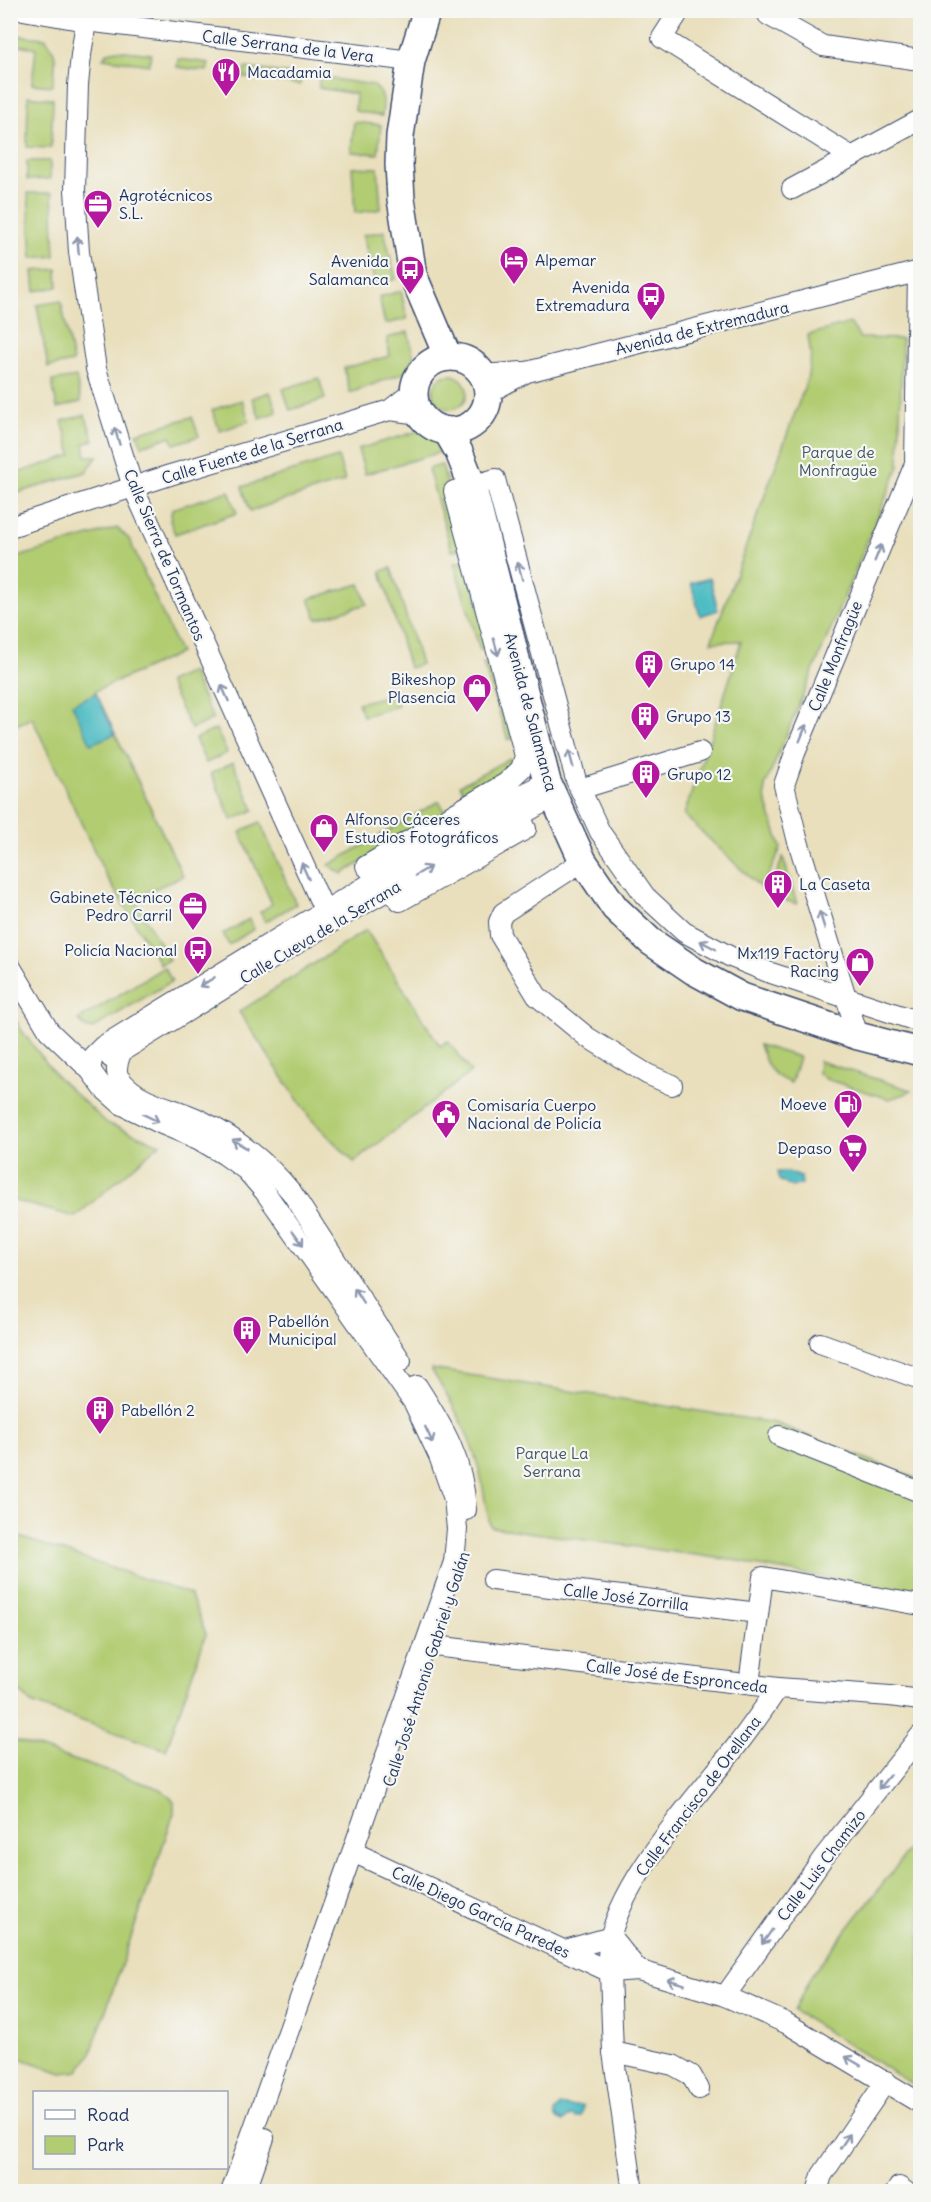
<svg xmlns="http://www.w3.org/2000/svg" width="931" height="2202" font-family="Delius,sans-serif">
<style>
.green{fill:#b1cc71;stroke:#667e68;stroke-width:1.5}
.water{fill:#4dbcc3;stroke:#347690;stroke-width:1.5}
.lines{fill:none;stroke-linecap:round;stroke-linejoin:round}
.minor-casing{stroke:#3a496c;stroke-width:22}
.secondary-casing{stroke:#3a496c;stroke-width:30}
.minor{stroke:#fff;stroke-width:20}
.secondary{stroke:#fff;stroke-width:27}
.oneway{stroke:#8d97ae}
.labels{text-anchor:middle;stroke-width:4.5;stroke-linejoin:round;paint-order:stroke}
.street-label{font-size:16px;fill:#1b2f5e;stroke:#f6f6f2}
.poi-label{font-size:16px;fill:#1b2f5e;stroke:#f6f6f2;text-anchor:start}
.park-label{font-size:16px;fill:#405663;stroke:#f6f6f2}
</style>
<rect width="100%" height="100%" fill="#f6f6f2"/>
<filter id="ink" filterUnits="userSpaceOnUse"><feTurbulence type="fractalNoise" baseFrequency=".0167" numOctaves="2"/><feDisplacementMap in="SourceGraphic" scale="12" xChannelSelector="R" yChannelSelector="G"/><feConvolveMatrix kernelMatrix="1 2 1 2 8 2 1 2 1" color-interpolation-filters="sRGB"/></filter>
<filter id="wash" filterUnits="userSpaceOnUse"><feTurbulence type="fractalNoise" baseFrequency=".008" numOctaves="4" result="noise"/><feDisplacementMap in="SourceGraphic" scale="24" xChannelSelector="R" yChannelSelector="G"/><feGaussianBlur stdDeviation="1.35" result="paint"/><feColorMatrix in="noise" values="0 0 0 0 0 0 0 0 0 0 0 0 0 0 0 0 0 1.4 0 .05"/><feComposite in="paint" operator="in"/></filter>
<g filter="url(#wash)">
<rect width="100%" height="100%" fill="#e9dfbc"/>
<g class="green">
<path d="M11 35 45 38C60 55 55 66 52 86L32 84 36 48 11 44Z"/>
<polygon points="117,50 151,54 149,65 103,58 108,52"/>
<polygon points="178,59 209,63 207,71 177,67"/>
<polygon points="245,68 301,75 300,85 244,77"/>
<path d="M319 77 373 85C385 94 384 102 382 116L355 111 356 94 319 88Z"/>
<polygon points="28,96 53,99 51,148 27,147"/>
<polygon points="354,122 381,125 378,154 351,152"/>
<polygon points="27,161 50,161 50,179 27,180"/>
<polygon points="352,167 378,168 381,209 355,213"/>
<polygon points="28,193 52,193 55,256 32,258"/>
<polygon points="384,231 396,279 375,284 363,235"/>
<polygon points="57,269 58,287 35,291 33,271"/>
<polygon points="401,291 407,319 385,324 379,297"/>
<polygon points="61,301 73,362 48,367 37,305"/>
<path d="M850 323 860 338 902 339 899 466 765 786V798L781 848 762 889 684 815C703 757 725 699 741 641L711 642 807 380 811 356 808 335Z"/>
<polygon points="408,332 415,362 406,372 350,393 344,368 390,356 387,338"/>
<circle cx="450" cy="392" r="17"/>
<polygon points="76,377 81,402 57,408 52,381"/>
<polygon points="319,378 325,399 290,410 283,389"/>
<polygon points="270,392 277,412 260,418 252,398"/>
<polygon points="242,400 249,421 220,431 212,410"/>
<polygon points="85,415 94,440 84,444 86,456 98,456 86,472 11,495 11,475 72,455 62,421"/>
<polygon points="192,417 199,436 174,444 171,436 142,446 137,433"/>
<polygon points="425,429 437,442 441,452 365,474 358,449"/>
<polygon points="338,457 345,481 250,511 242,487"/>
<polygon points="442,465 465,548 452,551 428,469"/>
<polygon points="229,491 237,513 175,534 170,521 172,509"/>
<polygon points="117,528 129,539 180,653 95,691 183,876 134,898 169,960 160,964 106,876 32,718 11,727 11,559"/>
<polygon points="467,560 490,647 480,650 454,563"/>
<polygon points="391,568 421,664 409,668 381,571"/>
<polygon points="360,584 367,604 317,619 309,599"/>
<polygon points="492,660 513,738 508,740 483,663"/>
<polygon points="191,672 213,719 191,729 168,682"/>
<polygon points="394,694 398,706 363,716 358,703"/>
<polygon points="216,729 227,753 206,763 195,739"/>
<polygon points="510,758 516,771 468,799 460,785"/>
<polygon points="233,763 254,810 232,820 211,773"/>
<polygon points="439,801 446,813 342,874 329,865"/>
<polygon points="260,822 296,904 265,922 260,912 272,904 240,832"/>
<polygon points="783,857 797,904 768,895"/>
<polygon points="249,919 254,929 229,945 223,934"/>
<polygon points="366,930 440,1046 448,1041 471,1072 354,1162 310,1118 239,1012"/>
<polygon points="164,967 172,981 92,1029 84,1026 78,1020"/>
<polygon points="11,1011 22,1031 58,1078 107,1123 160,1144 75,1217 11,1200"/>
<path d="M759 1045 799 1057 791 1083C770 1076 766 1064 759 1045Z"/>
<polygon points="819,1061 911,1090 905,1094 889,1099 826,1079 818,1073"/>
<path d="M431 1369 775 1423 920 1480V1595L754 1565 746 1562 491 1527C485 1508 484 1488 479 1469 469 1432 451 1401 431 1369Z"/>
<polygon points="11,1534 190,1594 206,1634 166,1750 31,1703 11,1682"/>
<polygon points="11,1739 161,1789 174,1801 174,1813 90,2056 79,2071 62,2073 11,2055"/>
<polygon points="920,1836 920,2089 794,2011 812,1974"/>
</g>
<g class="water">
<polygon points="710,578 718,610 700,616 691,583"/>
<polygon points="96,693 115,734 91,744 72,704"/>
<polygon points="777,1172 788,1172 801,1177 802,1184 792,1187 779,1180"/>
<polygon points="560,2106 583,2106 581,2117 576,2118 572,2115 563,2122 556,2118 555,2112"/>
</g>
</g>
<g filter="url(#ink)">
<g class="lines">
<g class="minor-casing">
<g id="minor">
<polyline points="23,10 86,21 411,61"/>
<polyline points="680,10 662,38 852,157"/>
<polyline points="766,10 768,15 823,46 920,60"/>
<polyline points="86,21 81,55 78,85 75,190 79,252 96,369 133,487 330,923"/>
<polyline points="792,189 920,120"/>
<polyline points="482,375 522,372"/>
<polyline points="488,393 527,372 920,271"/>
<polyline points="390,410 419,414"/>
<polyline points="10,527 170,475 390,410 413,392"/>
<polyline points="506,783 526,829 400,901 366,866 506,783 521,769 525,756 454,491 495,479 576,780 600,832 645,896 684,932 731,957 768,972 920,1022"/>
<polyline points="580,789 700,752"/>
<polyline points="583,861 503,913 499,922 500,935 537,996 587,1037 647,1074 672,1085"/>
<polyline points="10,966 49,1031 90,1070 104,1089 121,1104 162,1124 198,1139 225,1155 246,1170 265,1192 414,1403 439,1456 454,1499 457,1529 454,1562 341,1884 231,2192"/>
<polyline points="858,1036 797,838 784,785 795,753 915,464 918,272"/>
<path d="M121 1053C118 1061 114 1072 120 1079 140 1104 171 1106 198 1119 236 1138 265 1160 292 1193L401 1361"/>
<polyline points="111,1058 330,923 553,797"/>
<polyline points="90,1070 93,1056 103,1046 282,936 513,799 547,782"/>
<polyline points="820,1343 920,1379"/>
<path d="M417 1386C444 1428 463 1459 466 1510"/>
<polyline points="779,1436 920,1492"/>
<polyline points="493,1580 758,1613"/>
<polyline points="435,1646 778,1688 890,1696 920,1700"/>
<polyline points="749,1684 763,1577 920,1605"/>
<polyline points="353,1852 610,1972 638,1970 725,1996 786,2023 920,2103"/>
<polyline points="565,1950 611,1937 638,1970"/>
<polyline points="725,1996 823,1858 920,1736"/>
<polyline points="613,2052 673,2065 691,2075 699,2089"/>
<polyline points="245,2192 264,2138"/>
<path d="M633 2192 613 2052 610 1972C592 1908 701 1793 738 1744 752 1726 765 1707 778 1688"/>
<polyline points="817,2192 822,2175 886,2081"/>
<polyline points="896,2192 899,2187 906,2192"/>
</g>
</g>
<g class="secondary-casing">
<g id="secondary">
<polyline points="427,10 411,61 400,136 399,164 401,199 413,275 448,357"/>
<circle cx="451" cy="394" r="37"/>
<polyline points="447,431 459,452 472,485 547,782 583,861 615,908 650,941 694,971 742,997 858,1036 920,1052"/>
</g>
</g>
<use href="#minor" class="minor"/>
<use href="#secondary" class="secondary"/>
</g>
<defs><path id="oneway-shaft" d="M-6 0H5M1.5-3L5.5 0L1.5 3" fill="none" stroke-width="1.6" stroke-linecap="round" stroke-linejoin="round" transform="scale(1.5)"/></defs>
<g class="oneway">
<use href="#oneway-shaft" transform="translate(78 245) rotate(-95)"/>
<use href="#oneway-shaft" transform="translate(117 436) rotate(-107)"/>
<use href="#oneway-shaft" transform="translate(878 553) rotate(-68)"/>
<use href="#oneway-shaft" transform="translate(520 571) rotate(-105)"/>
<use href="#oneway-shaft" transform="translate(496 647) rotate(75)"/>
<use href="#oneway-shaft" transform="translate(225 693) rotate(-114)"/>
<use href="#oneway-shaft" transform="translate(803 733) rotate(-68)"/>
<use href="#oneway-shaft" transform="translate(571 759) rotate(-105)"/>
<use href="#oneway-shaft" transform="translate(305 871) rotate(-114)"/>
<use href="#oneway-shaft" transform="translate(423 871) rotate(-30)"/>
<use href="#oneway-shaft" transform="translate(822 920) rotate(-107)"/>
<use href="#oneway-shaft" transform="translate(708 945) rotate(-152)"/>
<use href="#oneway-shaft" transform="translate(207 982) rotate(148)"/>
<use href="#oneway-shaft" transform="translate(151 1118) rotate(26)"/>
<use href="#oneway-shaft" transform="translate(240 1144) rotate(-149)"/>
<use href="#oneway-shaft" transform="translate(298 1238) rotate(54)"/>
<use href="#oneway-shaft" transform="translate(359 1296) rotate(-123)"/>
<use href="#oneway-shaft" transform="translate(429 1435) rotate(65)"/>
<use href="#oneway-shaft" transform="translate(884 1782) rotate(129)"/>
<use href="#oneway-shaft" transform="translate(767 1937) rotate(125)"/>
<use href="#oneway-shaft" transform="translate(676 1982) rotate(-164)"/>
<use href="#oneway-shaft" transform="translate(853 2061) rotate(-150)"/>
<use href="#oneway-shaft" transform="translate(845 2141) rotate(-56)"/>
</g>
</g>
<defs>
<g id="restaurant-pin" transform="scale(1.5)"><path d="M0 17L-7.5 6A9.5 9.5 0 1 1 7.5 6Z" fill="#b5179e" stroke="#f6f6f2"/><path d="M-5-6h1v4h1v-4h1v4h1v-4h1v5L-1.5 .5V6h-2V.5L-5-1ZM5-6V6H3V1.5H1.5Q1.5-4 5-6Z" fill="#fff"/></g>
<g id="office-pin" transform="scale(1.5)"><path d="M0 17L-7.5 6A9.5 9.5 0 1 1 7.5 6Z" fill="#b5179e" stroke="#f6f6f2"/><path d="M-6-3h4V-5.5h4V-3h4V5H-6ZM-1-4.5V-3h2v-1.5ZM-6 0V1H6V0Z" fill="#fff"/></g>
<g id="hotel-pin" transform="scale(1.5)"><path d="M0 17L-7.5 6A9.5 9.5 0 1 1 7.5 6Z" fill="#b5179e" stroke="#f6f6f2"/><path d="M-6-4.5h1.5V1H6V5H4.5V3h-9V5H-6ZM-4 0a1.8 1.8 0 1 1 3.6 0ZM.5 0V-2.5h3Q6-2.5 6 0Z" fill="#fff"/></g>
<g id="bus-pin" transform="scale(1.5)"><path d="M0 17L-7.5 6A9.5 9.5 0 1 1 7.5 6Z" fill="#b5179e" stroke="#f6f6f2"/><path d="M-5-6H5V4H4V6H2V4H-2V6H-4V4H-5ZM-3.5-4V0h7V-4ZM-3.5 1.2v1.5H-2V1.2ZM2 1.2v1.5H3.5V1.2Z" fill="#fff"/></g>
<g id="building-pin" transform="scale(1.5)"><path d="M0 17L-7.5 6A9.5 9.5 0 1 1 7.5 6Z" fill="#b5179e" stroke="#f6f6f2"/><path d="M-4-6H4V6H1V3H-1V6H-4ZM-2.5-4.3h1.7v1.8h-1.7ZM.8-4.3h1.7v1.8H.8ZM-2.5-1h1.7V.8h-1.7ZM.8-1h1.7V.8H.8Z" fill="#fff"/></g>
<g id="shop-pin" transform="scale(1.5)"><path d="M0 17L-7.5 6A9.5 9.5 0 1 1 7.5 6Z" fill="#b5179e" stroke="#f6f6f2"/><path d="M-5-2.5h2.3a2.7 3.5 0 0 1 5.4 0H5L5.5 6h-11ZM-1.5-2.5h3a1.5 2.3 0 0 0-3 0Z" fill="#fff"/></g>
<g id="fuel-pin" transform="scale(1.5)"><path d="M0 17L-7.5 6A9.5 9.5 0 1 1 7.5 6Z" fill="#b5179e" stroke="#f6f6f2"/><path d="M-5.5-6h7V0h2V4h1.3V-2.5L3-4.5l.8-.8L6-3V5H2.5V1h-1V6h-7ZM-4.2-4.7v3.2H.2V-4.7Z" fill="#fff"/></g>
<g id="civic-pin" transform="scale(1.5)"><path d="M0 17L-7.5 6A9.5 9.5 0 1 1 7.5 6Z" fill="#b5179e" stroke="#f6f6f2"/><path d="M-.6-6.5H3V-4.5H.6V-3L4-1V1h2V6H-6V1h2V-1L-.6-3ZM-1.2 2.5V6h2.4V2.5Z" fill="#fff"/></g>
<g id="supermarket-pin" transform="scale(1.5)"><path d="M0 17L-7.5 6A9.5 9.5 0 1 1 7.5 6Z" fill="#b5179e" stroke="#f6f6f2"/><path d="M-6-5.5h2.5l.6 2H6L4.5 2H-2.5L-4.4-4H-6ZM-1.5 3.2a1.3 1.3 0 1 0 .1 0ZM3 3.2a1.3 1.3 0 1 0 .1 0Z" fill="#fff"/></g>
</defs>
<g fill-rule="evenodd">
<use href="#restaurant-pin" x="226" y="72"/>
<use href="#office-pin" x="98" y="204"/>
<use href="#hotel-pin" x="514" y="260"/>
<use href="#bus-pin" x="410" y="270"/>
<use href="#bus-pin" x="651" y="296"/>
<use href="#building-pin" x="649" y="664"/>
<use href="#shop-pin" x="477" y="688"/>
<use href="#building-pin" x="645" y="716"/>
<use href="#building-pin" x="646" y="774"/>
<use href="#shop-pin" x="324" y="828"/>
<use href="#building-pin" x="778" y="884"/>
<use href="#office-pin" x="193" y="906"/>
<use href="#bus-pin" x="198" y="950"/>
<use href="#shop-pin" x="860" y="962"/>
<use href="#fuel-pin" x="848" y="1104"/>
<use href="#civic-pin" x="446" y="1114"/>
<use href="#supermarket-pin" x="853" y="1148"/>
<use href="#building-pin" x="247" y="1330"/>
<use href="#building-pin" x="100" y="1410"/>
</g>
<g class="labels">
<g class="street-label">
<text transform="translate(288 46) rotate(7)" y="6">Calle Serrana de la Vera</text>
<text transform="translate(702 328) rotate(-14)" y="6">Avenida de Extremadura</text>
<text transform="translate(252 451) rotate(-17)" y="6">Calle Fuente de la Serrana</text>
<text transform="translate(165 555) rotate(67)" y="6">Calle Sierra de Tormantos</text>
<text transform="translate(835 656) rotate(-68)" y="6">Calle Monfragüe</text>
<text transform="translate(531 712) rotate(75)" y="6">Avenida de Salamanca</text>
<text transform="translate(320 932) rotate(-31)" y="6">Calle Cueva de la Serrana</text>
<text transform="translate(626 1597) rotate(7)" y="6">Calle José Zorrilla</text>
<text transform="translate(426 1669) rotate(-72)" y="6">Calle José Antonio Gabriel y Galán</text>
<text transform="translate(677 1676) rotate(7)" y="6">Calle José de Espronceda</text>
<text transform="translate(698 1796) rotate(-53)" y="6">Calle Francisco de Orellana</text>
<text transform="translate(821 1865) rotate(-53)" y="6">Calle Luis Chamizo</text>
<text transform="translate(481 1912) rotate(25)" y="6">Calle Diego García Paredes</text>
</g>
<g class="poi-label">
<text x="247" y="78">Macadamia</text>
<text x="119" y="201">Agrotécnicos<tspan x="119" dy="18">S.L.</tspan></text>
<text x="535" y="266">Alpemar</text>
<text x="389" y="267" text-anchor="end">Avenida<tspan x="389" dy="18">Salamanca</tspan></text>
<text x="630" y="293" text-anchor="end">Avenida<tspan x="630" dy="18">Extremadura</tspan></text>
<text x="670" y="670">Grupo 14</text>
<text x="456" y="685" text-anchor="end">Bikeshop<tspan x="456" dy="18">Plasencia</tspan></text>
<text x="666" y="722">Grupo 13</text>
<text x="667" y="780">Grupo 12</text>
<text x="345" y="825">Alfonso Cáceres<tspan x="345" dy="18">Estudios Fotográficos</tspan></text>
<text x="799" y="890">La Caseta</text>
<text x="172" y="903" text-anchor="end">Gabinete Técnico<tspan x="172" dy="18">Pedro Carril</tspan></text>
<text x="177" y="956" text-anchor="end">Policía Nacional</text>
<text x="839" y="959" text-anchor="end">Mx119 Factory<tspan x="839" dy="18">Racing</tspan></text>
<text x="827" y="1110" text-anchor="end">Moeve</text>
<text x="467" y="1111">Comisaría Cuerpo<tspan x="467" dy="18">Nacional de Policía</tspan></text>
<text x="832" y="1154" text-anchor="end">Depaso</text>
<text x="268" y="1327">Pabellón<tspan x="268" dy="18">Municipal</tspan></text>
<text x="121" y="1416">Pabellón 2</text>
</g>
<g class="park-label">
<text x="838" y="458">Parque de<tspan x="838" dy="18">Monfragüe</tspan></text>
<text x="552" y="1459">Parque La<tspan x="552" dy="18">Serrana</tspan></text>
</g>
</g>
<rect width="931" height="2202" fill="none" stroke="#f6f6f2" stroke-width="36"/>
<rect x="33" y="2091" width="195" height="78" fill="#f6f6f2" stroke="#9ea6b7" stroke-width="1.5"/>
<rect x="45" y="2110" width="30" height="9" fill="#ffffff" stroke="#9ea6b7" stroke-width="1.5"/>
<text x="87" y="2121" font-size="18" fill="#1b2f5e">Road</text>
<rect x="45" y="2136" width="30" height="18" fill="#b1cc71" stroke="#9ea6b7" stroke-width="1.5"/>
<text x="87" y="2151" font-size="18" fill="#1b2f5e">Park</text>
</svg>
